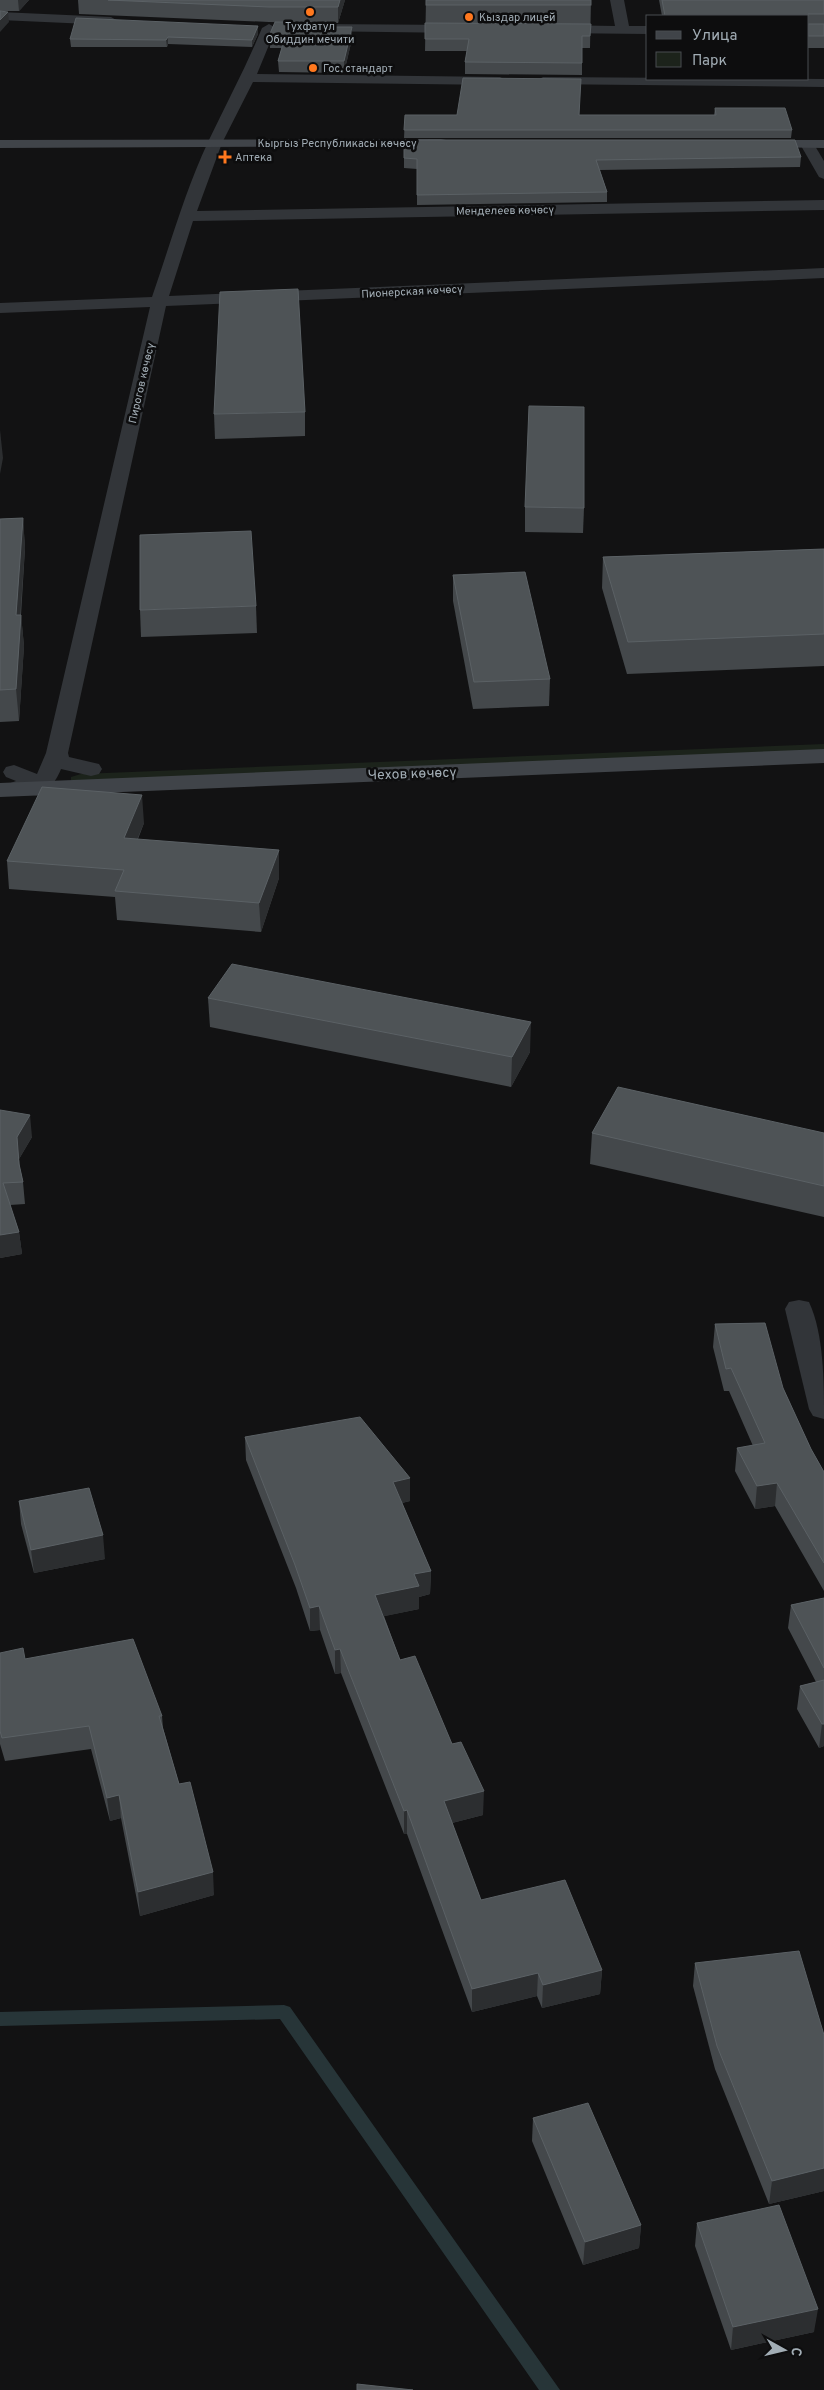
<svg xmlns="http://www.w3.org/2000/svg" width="824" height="2390" font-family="Overpass,sans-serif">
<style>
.green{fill:#1c231b}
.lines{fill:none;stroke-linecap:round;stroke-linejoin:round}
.stream{fill:#273538;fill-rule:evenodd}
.street{fill:#323539;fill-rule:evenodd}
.secondary{fill:#404449;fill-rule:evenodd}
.wall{fill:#44484b}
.shaded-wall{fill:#2c2e30}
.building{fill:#4e5356;stroke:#5b6165}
.poi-dot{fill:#ff781e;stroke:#0d0d0e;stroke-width:2}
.labels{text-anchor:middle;stroke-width:5;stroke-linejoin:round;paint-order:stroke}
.far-poi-label{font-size:11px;fill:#a2adb5;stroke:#0d0d0e;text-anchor:start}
.far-street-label{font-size:11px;fill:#a2adb5;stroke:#0d0d0e}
.street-label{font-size:14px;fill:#a2adb5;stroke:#0d0d0e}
</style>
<rect width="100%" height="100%" fill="#121213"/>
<polygon class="green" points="824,744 824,753 71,781 71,777 81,774"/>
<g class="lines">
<polygon class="stream" points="284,2005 290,2007 560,2390 539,2390 280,2019 0,2026 0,2012"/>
<g class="street">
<polygon points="610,0 624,0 629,26 648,26 648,34 554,33 547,29 554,25 615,26"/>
<polygon points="0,12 111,17 118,21 111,25 0,20"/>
<path d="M269 24 276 28 257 74 500 77 507 81 500 85 253 82 222 143 197 211 824 200V210L193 221 169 296 824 268V278L166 306 68 753 69 757 99 764 102 769 99 774 91 776 61 769C57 779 48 794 37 795 33 796 28 793 25 793 17 794 14 797 5 795L2 790 5 785 16 781 6 777 3 772 6 767 14 765 37 774 46 753 150 307 0 313V303L152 297C170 245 185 191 208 142 226 104 246 67 262 28Z"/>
<polygon points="314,24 461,25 468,29 461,33 309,31 307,28 309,25"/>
<polygon points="543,77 824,79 824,87 538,84 536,81"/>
<polygon points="807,140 812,141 824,161 824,179 819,177 800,144"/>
<path d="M799 1300 809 1302C824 1334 824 1383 824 1419L813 1416 809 1409 785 1309 789 1302Z"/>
</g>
<g class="secondary">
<polygon points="441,139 446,140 448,143 446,146 0,148 0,140"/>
<polygon points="759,140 824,140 824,148 754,147 752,144"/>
<polygon points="824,749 824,763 0,797 0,783"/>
</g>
</g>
<g class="wall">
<polygon points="0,0 29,0 19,11 0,11"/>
<polygon points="78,0 345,0 338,23 269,22 79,14"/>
<polygon points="426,0 591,0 590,48 582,48 582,75 465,74 465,62 467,51 425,51"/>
<polygon points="659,0 824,0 824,48 808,48 808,16 662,16"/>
<polygon points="334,23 334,27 352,39 344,73 279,72 278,61 282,48 270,48 269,36"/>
<polygon points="258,26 258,34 252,47 168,44 167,47 71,47 70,39"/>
<polygon points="715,108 792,130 791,138 404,138 405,115 714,115"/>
<polygon points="404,140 801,157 800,167 600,170 607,192 607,202 417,205 417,169 404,168"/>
<polygon points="305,412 305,436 215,439 214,414"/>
<polygon points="525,507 584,508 583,533 525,532"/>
<polygon points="23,518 25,548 21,615 24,646 19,721 0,722 0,519"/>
<polygon points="824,549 824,666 627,674 602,588 603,557"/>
<polygon points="453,575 550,679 549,706 473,709 453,601"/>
<polygon points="256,606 257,633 141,637 140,610"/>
<polygon points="144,823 138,839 279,878 261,932 117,920 115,897 9,889 7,861"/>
<polygon points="208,998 530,1052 511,1087 210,1027"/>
<polygon points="0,1110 32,1137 19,1159 20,1168 23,1182 25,1204 10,1205 19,1232 22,1254 0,1258"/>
<polygon points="592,1133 824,1133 824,1217 590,1164"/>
<polygon points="715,1324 783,1388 811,1449 824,1472 824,1591 775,1506 755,1509 735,1471 737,1448 753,1446 729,1391 724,1391 713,1347"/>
<polygon points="245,1437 410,1501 402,1503 431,1571 430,1594 419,1597 419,1609 384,1616 400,1660 452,1744 483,1815 452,1823 481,1900 602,1970 600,1994 542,2008 537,1996 472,2012 407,1834 404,1834 341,1673 335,1674 320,1630 310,1631 296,1588 246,1460"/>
<polygon points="19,1501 105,1559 34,1573 21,1524"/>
<polygon points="824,1598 824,1746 819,1748 797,1709 800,1686 816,1682 788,1628 791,1605"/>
<polygon points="0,1653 25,1659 162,1716 163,1728 179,1784 214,1895 140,1916 121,1818 110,1821 91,1749 5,1761 0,1744"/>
<polygon points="695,1963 824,2035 824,2191 769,2204 715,2069 693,1986"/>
<polygon points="533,2118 641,2225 639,2248 583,2265 532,2141"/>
<polygon points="697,2223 814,2332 731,2350 695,2246"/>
</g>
<g class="shaded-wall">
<polygon points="18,0 29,0 19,11"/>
<polygon points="340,0 345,0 338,23 338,7"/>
<polygon points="8,12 9,22 0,32 0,20"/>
<polygon points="258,26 258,34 252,47 252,40"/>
<polygon points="352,27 352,39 344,73 344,61"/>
<polygon points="168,37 168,44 167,47 166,40"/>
<polygon points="0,430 3,458 0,474"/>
<polygon points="23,518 25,548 18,647 16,615"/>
<polygon points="21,615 24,646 19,721 16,689"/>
<polygon points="142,795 144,823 126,866 124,838"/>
<polygon points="279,850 279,878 261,932 259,903"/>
<polygon points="531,1022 530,1052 511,1087 512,1057"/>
<polygon points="30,1115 32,1137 19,1159 21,1186 17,1137"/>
<polygon points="19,1232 22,1254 0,1258 0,1235"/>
<polygon points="410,1478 410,1501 393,1505 393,1482"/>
<polygon points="777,1483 775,1506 755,1509 757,1486"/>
<polygon points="103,1535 105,1559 34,1573 31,1550"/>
<polygon points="431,1571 430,1594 419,1597 419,1609 376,1618 375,1595 414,1574"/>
<polygon points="319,1606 320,1630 310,1631 310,1608"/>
<polygon points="340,1649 341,1673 335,1674 335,1650"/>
<polygon points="822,1724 824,1724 824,1746 819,1748"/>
<polygon points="484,1791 483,1815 444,1825 444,1801"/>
<polygon points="119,1795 121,1818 110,1821 107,1798"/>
<polygon points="407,1810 407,1834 404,1834 404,1811"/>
<polygon points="213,1872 214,1895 140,1916 138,1892"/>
<polygon points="602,1970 600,1994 542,2008 543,1985"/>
<polygon points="538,1973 537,1996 472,2012 472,1989"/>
<polygon points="824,2168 824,2191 769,2204 772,2181"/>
<polygon points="641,2225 639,2248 583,2265 585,2242"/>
<polygon points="818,2309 814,2332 731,2350 733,2327"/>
</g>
<g class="building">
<polygon points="108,0 340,0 338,7 269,7"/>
<rect x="426" y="0" width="165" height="5"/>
<polygon points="662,0 824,0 824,14 808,14 808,16 665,16"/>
<polygon points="0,11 8,12 0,20"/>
<polygon points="76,18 258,26 252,40 168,37 166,40 70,39"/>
<polygon points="275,22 334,23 332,27 352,27 344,61 278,61 285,37 269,36"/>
<polygon points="425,23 591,24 590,36 582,36 582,63 465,62 469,39 425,39"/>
<rect x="808" y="24" width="16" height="12"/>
<polygon points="463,78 581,79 579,115 716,115 715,108 785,108 792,130 404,130 405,115 457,115"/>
<polygon points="404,140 795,140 801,157 596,160 607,192 417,195 417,159 404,158"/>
<polygon points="298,289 305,412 214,414 220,292"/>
<polygon points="529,406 584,407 584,508 525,507"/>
<polygon points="23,518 16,615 21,615 16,689 0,690 0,519"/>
<polygon points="251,531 256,606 140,610 140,535"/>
<polygon points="824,549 824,634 628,642 603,557"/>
<polygon points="525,572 550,679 474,682 453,575"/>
<polygon points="42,787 142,795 124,838 279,850 259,903 115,891 124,870 7,861"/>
<polygon points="232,964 531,1022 512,1057 208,998"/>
<polygon points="618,1087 824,1133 824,1186 592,1133"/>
<polygon points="0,1110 30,1115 17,1137 19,1164 23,1182 3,1183 19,1232 0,1235"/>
<polygon points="765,1323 783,1388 811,1449 824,1472 824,1563 777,1483 757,1486 737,1448 765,1443 731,1368 726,1369 715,1324"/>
<polygon points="360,1417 410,1478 393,1482 431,1571 414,1574 419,1586 375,1595 400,1660 415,1656 452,1744 461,1742 484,1791 444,1801 481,1900 565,1880 602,1970 543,1985 538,1973 472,1989 407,1810 404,1811 340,1649 335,1650 319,1606 310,1608 295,1565 245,1437"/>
<polygon points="89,1488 103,1535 31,1550 19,1501"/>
<polygon points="824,1598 824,1668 791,1605"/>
<polygon points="133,1639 162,1716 159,1716 179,1784 190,1782 213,1872 138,1892 119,1795 107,1798 89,1726 2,1738 0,1731 0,1653 23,1648 25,1659"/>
<polygon points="824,1680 824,1724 822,1724 800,1686"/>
<polygon points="799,1951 824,2035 824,2168 772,2181 717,2046 695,1963"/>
<polygon points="588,2103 641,2225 585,2242 533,2118"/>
<polygon points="779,2205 818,2309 733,2327 697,2223"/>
<polygon points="357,2384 413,2390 357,2390"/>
</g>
<g class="poi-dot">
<circle cx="310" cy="12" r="5"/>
<circle cx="469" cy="17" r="5"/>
<circle cx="313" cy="68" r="5"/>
<path d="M222.5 149.5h5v5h5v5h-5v5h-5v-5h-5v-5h5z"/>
</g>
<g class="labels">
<g class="far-poi-label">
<text x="479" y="21">Кыздар лицей</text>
<text x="310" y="30" text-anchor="middle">Тухфатул<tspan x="310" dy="13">Обиддин мечити</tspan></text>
<text x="323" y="72">Гос. стандарт</text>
<text x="235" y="161">Аптека</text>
</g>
<g class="far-street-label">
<text x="337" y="147">Кыргыз Республикасы көчөсү</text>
<text transform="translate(505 210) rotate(-1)" y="4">Менделеев көчөсү</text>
<text transform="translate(412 291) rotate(-3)" y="4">Пионерская көчөсү</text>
<text transform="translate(141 383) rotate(-77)" y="4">Пирогов көчөсү</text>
</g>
<g class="street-label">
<text transform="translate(412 773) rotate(-2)" y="5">Чехов көчөсү</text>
</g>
</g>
<rect x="646" y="15" width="162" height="65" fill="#0d0d0e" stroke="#494d51"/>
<rect x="656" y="31" width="25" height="8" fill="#404449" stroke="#494d51"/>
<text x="692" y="40" font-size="15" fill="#a2adb5">Улица</text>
<rect x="656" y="52" width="25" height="15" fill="#1c231b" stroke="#494d51"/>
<text x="692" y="65" font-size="15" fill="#a2adb5">Парк</text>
<g transform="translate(784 2350) rotate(98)" stroke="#0d0d0e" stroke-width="4" paint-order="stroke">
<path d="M0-4L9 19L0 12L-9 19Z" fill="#a2adb5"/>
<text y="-8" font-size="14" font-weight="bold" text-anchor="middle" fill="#a2adb5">С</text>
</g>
</svg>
